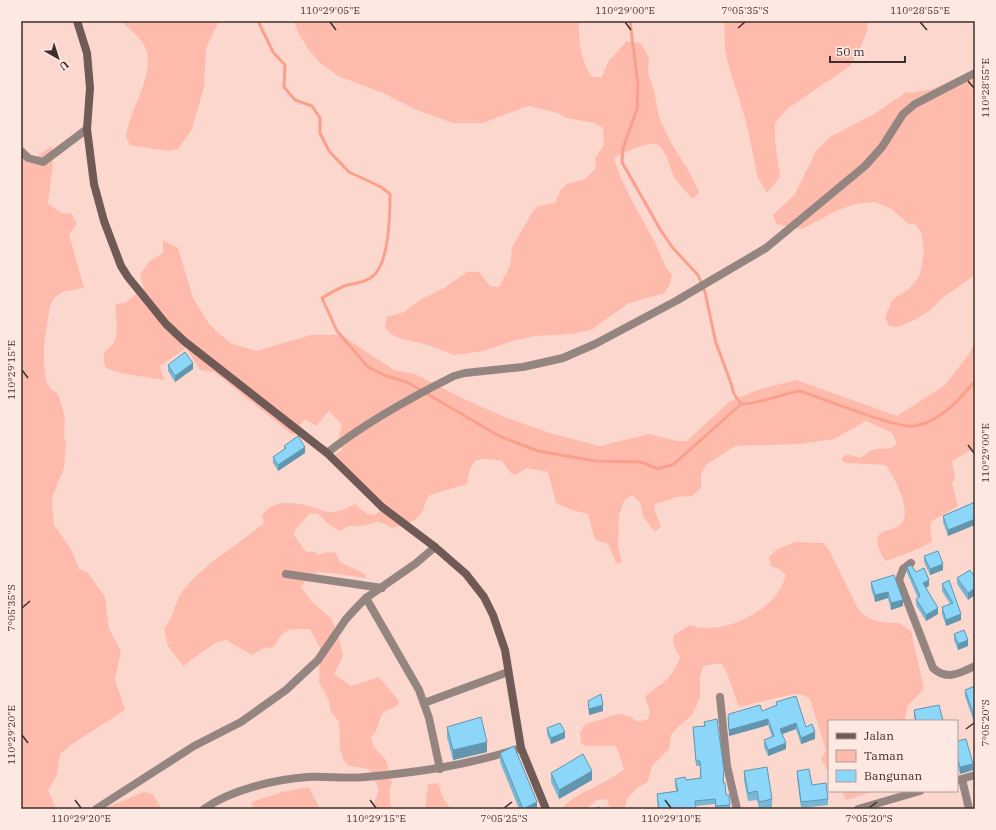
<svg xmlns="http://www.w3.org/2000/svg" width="996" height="830" font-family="'IBM Plex Serif',serif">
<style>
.green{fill:#febbac}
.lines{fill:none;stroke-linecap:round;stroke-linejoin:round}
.stream{stroke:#faa08c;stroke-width:3}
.minor{stroke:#948581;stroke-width:8}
.secondary{stroke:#6f5a55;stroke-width:8}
.wall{fill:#78b8d6}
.shaded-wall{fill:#6196ae}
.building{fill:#8bd6f9;stroke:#6196ae}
.ticks{fill:none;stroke:#3d2f2c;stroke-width:1.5}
.neatline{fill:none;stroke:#3d2f2c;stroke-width:1.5}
.ticks-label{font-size:10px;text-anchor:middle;fill:#3d2f2c}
</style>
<rect width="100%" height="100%" fill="#fcd7ce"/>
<g class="green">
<path d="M121 21H219L206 48 204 87 192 129 178 149 169 151 130 145 126 137C128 111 159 70 144 45 138 35 129 29 121 21Z"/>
<path d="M294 21H579C578 39 581 63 592 77H602L608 62 627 41 641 43 649 58 648 73 654 90 659 117 670 141 690 173 699 192 693 199C687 193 680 186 675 178 669 168 667 151 658 145 650 140 622 153 614 158 622 187 639 212 653 239 661 253 660 260 672 275L670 284 665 293 629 303 591 330 572 334 535 336 512 341 484 351 454 355 428 345 399 338 391 334 385 327 387 317 404 312 420 300 444 288 467 272H479L490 286 499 287 510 266 512 247 532 213 538 206 555 203 561 189 567 184 585 179 596 168 595 159 604 144 603 128 594 123 566 118 558 113 528 106 483 123H453L417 110 383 93 338 76 320 63 308 49 298 32Z"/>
<polygon points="724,21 868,21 867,31 860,49 850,66 787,109 775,123 775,141 780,177 767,193 758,178 746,121 729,67 725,49"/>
<polygon points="975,76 975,275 942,298 931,310 914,320 898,327 889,326 885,317 893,299 909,289 915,282 920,274 924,251 921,232 916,225 907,223 892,209 875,202 855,204 836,211 802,229 776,224 773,215 795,194 816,151 830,137 874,114 905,93 930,90 957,78"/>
<polygon points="21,145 35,158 52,146 53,162 48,204 62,213 72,214 77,224 69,234 84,288 62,292 54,298 50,306 44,345 44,363 46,380 50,388 58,394 65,417 64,436 66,445 64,468 53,495 52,504 54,525 71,549 79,569 88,573 105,597 109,629 121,651 115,679 125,710 72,744 60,754 57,775 48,790 56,809 22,809 21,803"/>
<path d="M163 240 178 248 193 298 209 324 230 343 256 351 311 335H341L394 370 415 374 464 399 507 418 553 434 600 446 649 434 677 441H687L729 402 757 390 796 380 897 416 945 385 969 354 975 341V448L952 461 955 479 952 483 958 506 932 521 930 525 932 541C928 546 895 558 886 561 881 554 875 546 878 536 883 529 893 531 900 525 914 513 894 477 886 465L846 463 841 460C846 450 852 456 860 458 864 456 868 451 873 450 882 447 891 452 897 443L892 433 866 421 834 439 800 444 735 446 706 465 701 474V488L698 491 692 496 677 497 655 504 654 509 661 526 655 532 643 517 640 502 632 495 624 501 619 515 618 546 622 562 617 564 608 544 595 540 588 514 572 510 556 503 548 472 527 468 515 475 511 473 502 461C476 457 471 457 467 484L430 495C426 499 425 506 422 512 417 522 402 525 392 528 373 517 380 523 361 526 349 527 353 523 340 531L328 524 318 513 309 514 295 530 294 535 306 552H315L318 555 327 552 336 553 340 562 365 574 366 578C356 577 323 571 315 573 310 575 304 582 301 587L312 602 331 618 340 641 343 656 334 674 351 686 379 677 399 701 397 706 384 712 381 716 376 731 371 738 374 747 386 760 392 783 389 791 391 806 394 809H372L379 789 369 769 349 766 344 761 340 749 339 722 330 710 329 700 319 682 320 648 310 629C289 629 284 627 274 647L262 649 252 655 226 640 215 643 183 666 168 646 164 628C174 618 174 603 182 592 204 563 237 546 264 523L262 516C271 499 294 502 310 506 317 508 323 512 331 512 340 512 347 508 355 504L367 514 375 515 380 511 355 484 328 460 342 450 339 436 342 425 329 411 316 426 305 419 293 435 214 372 200 370 186 348 160 366 164 380 120 373 106 368 104 362V353C107 349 111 347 113 344 119 336 116 313 115 304L125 303 144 288 140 274 150 261 163 253Z"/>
<path d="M795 542 823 543 829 550 857 607 863 614 871 619 880 622 899 623 911 631 924 689 907 706 905 721H829V773L821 759 826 750 810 699 803 695 794 694 739 707 726 671 721 663 703 666 700 677V698L692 715 674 731 671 735 669 749 652 766 649 779 646 783 637 788 628 797 624 809H610L607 799 597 800 586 809H563V807C580 790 605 785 624 769L616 746H586L581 743 580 732 586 724 618 714 629 716 638 722 648 719 650 712 645 697C651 690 659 687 666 680 673 674 676 666 680 658L673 644 674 635 690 625C719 635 761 617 778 592 782 587 784 581 786 575L779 569 771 566 769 557 776 550Z"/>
<polygon points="438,783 443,798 451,809 425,809 428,784"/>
<polygon points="309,787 320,809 254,809 251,802 283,792"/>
<polygon points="842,791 874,791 846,800"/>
<polygon points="144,792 153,794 162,809 103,809"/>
</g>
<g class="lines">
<g class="stream">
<path d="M258 21 273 52 285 65 284 87 295 100 312 106 320 118V133L329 151 349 172 381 187 390 194C390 213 389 259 375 274 367 283 354 283 344 286 337 289 329 294 322 298L337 331 368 367 386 376 407 382 499 436 538 451 596 461 641 462 658 469 674 464 741 404C755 405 782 394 799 391 821 397 899 430 915 426 941 421 959 400 975 381"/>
<polyline points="630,21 638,85 637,109 623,148 622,162 660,229 672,247 698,275 705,292 716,343 731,383 734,394 741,404"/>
</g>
<g class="minor">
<polyline points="21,151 28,158 43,162 87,129"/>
<path d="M327 453C366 422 410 398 454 376L465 373 523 367 563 358 595 344 676 301 766 248 865 166 882 147 903 114 915 104 975 73"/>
<path d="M911 563 903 569 899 580 933 668C947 681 960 673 975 666"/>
<polyline points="286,574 382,588"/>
<polyline points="366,598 419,690 429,718 440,769"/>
<polyline points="720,697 727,766 737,809"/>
<polyline points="424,703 508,672"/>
<polyline points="962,779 969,809"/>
<polyline points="958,780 975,775"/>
<polyline points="96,809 194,746 241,722 286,690 318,660 346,619 358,606 366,598 415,564 435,547"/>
<path d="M204 809C230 790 276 779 308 777 327 776 346 779 366 777 421 772 468 765 521 748"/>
<polyline points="858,809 920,791"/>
</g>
<polyline class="secondary" points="77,21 87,53 90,88 87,129 94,184 104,221 121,266 128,277 166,324 184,341 327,453 382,507 435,547 466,574 484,597 493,615 505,650 521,748 546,809"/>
</g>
<g class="wall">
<polygon points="168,365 193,369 175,382 168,371"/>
<polygon points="284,446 305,453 278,471 273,463 273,457 284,450"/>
<polygon points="975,502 948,536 943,522 943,516"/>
<polygon points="924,556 943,570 930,575 924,562"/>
<polygon points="907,567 916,572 929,586 926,588 938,614 926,621 916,605 916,599 918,598 907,573"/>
<polygon points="970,570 968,600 957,584 957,578"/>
<polygon points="894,575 903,606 891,610 888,598 875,602 871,588 871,582"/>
<polygon points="949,580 961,620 946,626 942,614 942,607 950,604 942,591 942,584"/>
<polygon points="954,634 968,646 958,650 954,640"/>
<polygon points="975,686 975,721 974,722 965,696 965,690"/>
<polygon points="588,701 603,711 589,715 588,707"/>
<polygon points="776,702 806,727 815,739 801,744 796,729 782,734 786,749 768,756 764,747 764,740 772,737 768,725 729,736 728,716 762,711 776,705"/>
<polygon points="914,710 943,721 915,721 914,716"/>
<polygon points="704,722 724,776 723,783 726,795 730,805 730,809 715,809 715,804 695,806 696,809 658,809 657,800 657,794 676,791 675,785 675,779 686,780 700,778 700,766 696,766 693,727 704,726"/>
<polygon points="447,727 487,752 453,760 447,737"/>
<polygon points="547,728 565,738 551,744 547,734"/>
<polygon points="957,741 973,770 960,774 957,764"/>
<polygon points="500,753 537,809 519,809 500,762"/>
<polygon points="744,771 772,799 772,808 765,809 759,809 757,800 748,801 744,780"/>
<polygon points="797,771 828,799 828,805 801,808 797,778"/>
<polygon points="551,773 592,780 559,799 551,782"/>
</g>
<g class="shaded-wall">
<polygon points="193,363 193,369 175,382 175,376"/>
<polygon points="305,447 305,453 278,471 278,465"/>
<polygon points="975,519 975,525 948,536 948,530"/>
<polygon points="943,564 943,570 930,575 930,569"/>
<polygon points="929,580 929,586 923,590 923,583"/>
<polygon points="975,588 975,595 968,600 968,593"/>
<polygon points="888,592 888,598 875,602 875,595"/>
<polygon points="903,600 903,606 891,610 891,603"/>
<polygon points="938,608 938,614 926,621 926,615"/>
<polygon points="961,614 961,620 946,626 946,620"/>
<polygon points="968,640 968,646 958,650 958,644"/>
<polygon points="603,705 603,711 589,715 589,709"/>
<polygon points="975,715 975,721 974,722 974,716"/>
<polygon points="768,719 768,725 729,736 729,730"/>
<polygon points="796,723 796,729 780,735 780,729"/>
<polygon points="565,732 565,738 551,744 551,738"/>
<polygon points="815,732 815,739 801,744 801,738"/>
<polygon points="487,742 487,752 453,760 453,750"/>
<polygon points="786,743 786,749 768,756 768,750"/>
<polygon points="973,764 973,770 960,774 960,767"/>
<polygon points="592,771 592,780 559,799 559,790"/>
<polygon points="537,802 537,809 523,809"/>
</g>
<g class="building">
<polygon points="185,352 193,363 175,376 168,365"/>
<polygon points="298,436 305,447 278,465 273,457 286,448 284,446"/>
<polygon points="975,502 975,519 948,530 943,516"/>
<polygon points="938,551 943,564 930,569 924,556"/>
<polygon points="911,565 916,572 924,568 929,580 923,583 938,608 926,615 916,599 920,596 907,567"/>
<polygon points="970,570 975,577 975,588 968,593 957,578"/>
<polygon points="894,575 903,600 891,603 888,592 875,595 871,582"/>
<polygon points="949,580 961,614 946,620 942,607 953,603 942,584"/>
<polygon points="964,630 968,640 958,644 954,634"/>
<polygon points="975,686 975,715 974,716 965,690"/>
<polygon points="601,694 603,705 589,709 588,701"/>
<polygon points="796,696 806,727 812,724 815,732 801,738 796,723 780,729 786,743 768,750 764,740 774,736 768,719 729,730 728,716 729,714 760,705 762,711 777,705 776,702"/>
<polygon points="939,705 943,721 929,721 928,720 923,721 916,721 914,710"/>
<polygon points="481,717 487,742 453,750 447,727"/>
<polygon points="717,719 724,770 723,783 725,783 726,795 729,795 730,805 716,806 715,799 695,801 696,808 688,809 659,809 657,794 678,791 675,779 685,777 686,780 701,778 700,761 696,761 693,727 705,726 704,722"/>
<polygon points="560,723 565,732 551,738 547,728"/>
<polygon points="966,739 973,764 960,767 957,757 957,741"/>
<polygon points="514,746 537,802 523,809 500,753"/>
<polygon points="583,754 592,771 559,790 551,773"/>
<polygon points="767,767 772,799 759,802 757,791 748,793 744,771"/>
<polygon points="809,769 812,785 826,783 828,799 801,802 797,771"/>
<polygon points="599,807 600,809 594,809"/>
</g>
<path class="ticks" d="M330 22 336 30M625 22 631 30M920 22 927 30M738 28 745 22M968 81 974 88M22 370 28 378M968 445 974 453M22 608 30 601M966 729 974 723M22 735 28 743M75 800 81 808M370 800 376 808M665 800 671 808M504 808 512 802M869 808 877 802"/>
<rect width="996" height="830" fill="none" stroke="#fee8e2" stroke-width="44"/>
<rect x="828" y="720" width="130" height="72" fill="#fee8e2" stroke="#b19e99"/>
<rect x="836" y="733" width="20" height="6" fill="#6f5a55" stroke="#b19e99"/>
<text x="864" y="740" font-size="12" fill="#3d2f2c">Jalan</text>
<rect x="836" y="750" width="20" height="12" fill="#febbac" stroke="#b19e99"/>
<text x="864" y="760" font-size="12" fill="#3d2f2c">Taman</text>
<rect x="836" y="770" width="20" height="12" fill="#8bd6f9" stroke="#b19e99"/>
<text x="864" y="780" font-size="12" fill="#3d2f2c">Bangunan</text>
<g transform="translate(58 58) rotate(141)" stroke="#fee8e2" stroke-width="3" paint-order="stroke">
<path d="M0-3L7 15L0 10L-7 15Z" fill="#3d2f2c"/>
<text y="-6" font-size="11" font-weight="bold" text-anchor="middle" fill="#3d2f2c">U</text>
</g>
<path d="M830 56v6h75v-6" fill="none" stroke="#3d2f2c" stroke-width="2"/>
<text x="836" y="56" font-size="12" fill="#3d2f2c" stroke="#fee8e2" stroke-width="3" paint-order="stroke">50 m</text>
<rect x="22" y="22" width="952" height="786" class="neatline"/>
<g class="ticks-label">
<text x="330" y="14">110°29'05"E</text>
<text x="625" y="14">110°29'00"E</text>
<text x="745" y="14">7°05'35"S</text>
<text x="920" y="14">110°28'55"E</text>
<text transform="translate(985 88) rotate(-90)" y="4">110°28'55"E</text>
<text transform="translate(11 370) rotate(-90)" y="4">110°29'15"E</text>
<text transform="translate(985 453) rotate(-90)" y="4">110°29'00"E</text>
<text transform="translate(11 608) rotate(-90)" y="4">7°05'35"S</text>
<text transform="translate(985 723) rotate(-90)" y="4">7°05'20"S</text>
<text transform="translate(11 735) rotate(-90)" y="4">110°29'20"E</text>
<text x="81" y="822">110°29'20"E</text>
<text x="376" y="822">110°29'15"E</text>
<text x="504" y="822">7°05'25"S</text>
<text x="671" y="822">110°29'10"E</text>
<text x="869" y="822">7°05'20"S</text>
</g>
</svg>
